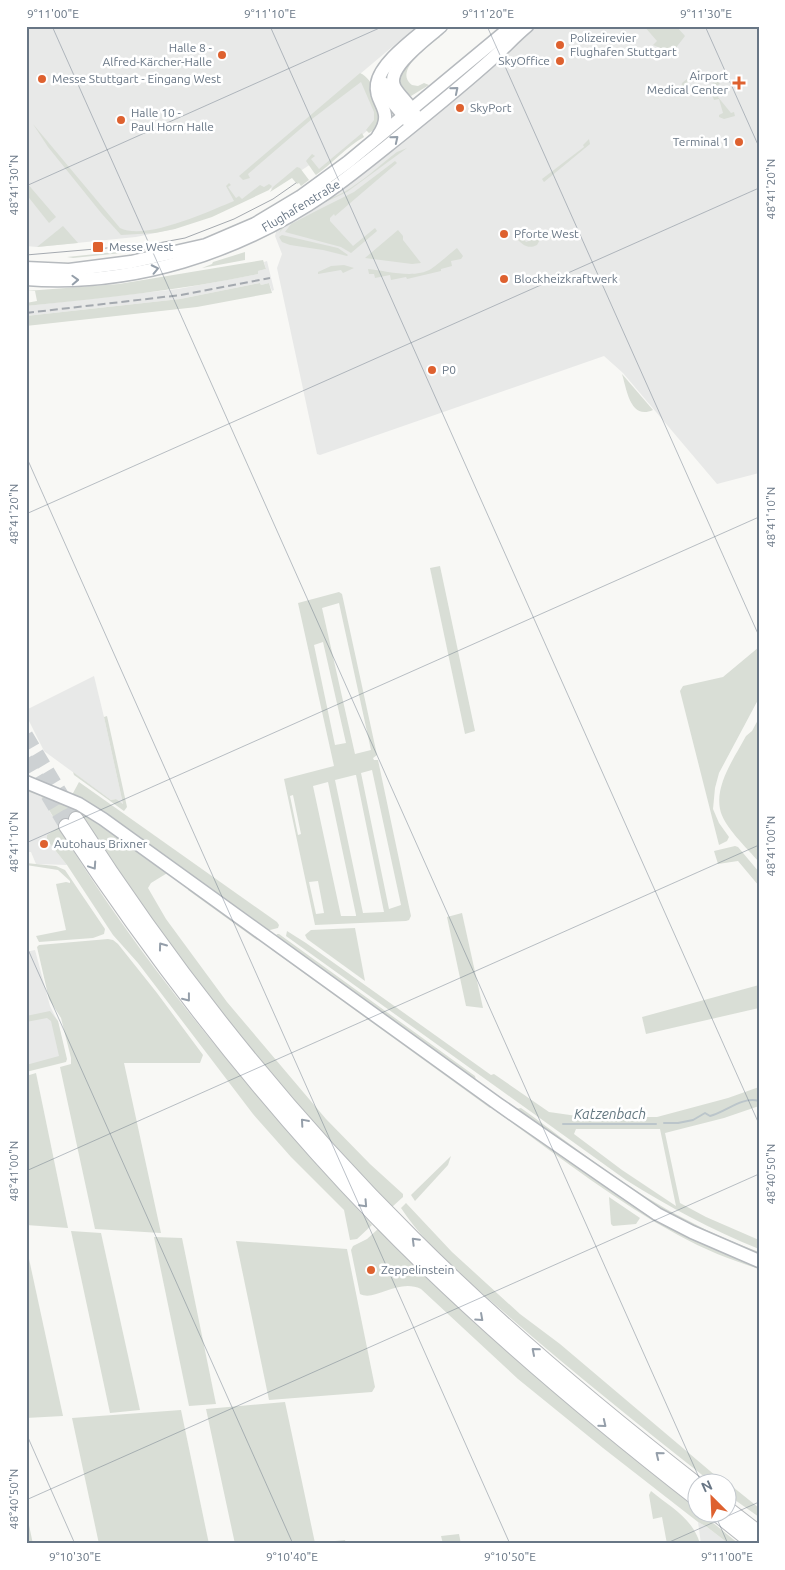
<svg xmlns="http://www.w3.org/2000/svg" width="785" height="1570" font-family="Ubuntu,sans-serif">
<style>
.built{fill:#e8e9e8}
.green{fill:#d9ded6;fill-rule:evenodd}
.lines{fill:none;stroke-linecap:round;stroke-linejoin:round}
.stream{stroke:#bbc5ca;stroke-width:2}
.highway-tunnel{stroke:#cdd1d3;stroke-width:14;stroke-dasharray:14 7;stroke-linecap:butt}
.major-casing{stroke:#b6babe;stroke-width:15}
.highway-casing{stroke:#b6b9bc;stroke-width:16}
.major{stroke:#fff;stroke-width:12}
.highway{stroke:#fff;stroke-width:14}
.tram{stroke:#a4a9af;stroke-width:1}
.rail{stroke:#a4a9af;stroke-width:2;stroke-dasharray:8 4;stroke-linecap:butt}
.oneway{stroke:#959faa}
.ticks{fill:none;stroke:#687685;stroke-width:1;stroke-opacity:0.45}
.poi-dot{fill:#de612f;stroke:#fff;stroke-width:2}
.labels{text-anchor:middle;stroke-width:5;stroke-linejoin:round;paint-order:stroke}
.poi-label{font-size:12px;fill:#687685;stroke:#fff;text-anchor:start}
.street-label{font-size:12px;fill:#687685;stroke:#fff}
.water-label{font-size:14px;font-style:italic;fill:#637781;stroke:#fff}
.neatline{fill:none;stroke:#687685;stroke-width:2}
.ticks-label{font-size:12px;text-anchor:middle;fill:#687685}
</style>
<rect width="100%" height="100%" fill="#f8f8f5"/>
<g class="built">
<polygon points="26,26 417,26 360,74 375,112 375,121 368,130 317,172 311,164 273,189 268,188 174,229 136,237 37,247 26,246"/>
<polygon points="527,26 759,26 759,473 717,484 623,373 604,356 320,455 317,454 277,268 282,254 275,236 277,228 312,202"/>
<polygon points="267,261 274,290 272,291 269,283 261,285 260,283 180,299 26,316 26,306 178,289 258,274 258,271 266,269 264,262"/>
<polygon points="94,676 104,717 123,804 116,799 111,800 44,751 26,715 26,710"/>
<polygon points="26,790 40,794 59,828 47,835 47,840 67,865 36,864 31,852 26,852"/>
<polygon points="35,950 50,1006 58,1022 66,1058 26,1071 26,952"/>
<polygon points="698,1522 707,1527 729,1544 701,1544"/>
</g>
<g class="green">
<polygon points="644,26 676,26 685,36 675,49 665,50 653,45 657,41"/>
<path d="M439 32 440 37C429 46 393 70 412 85L418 86 424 83 429 85 411 96 400 89 398 73Z"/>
<polygon points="699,69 701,74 694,74 694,79 688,78 688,88 683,87 682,96 679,97 682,83"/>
<path d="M360 73C374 79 378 101 382 114L377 128 369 133 366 130 374 120V112L361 82 312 119 248 174 250 178 243 180 239 176Z"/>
<path d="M717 79 720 83 713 91 731 113 734 112 735 116 724 119 719 117V115L723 113 719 99 714 100C711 91 708 86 717 79Z"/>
<path d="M33 124 120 228C146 241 209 211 234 201L226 186 229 183 231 185 228 187 236 198 239 196 242 199 260 185 264 187 269 184 272 186 269 190 212 217 175 229 155 233 121 235 102 214 48 147Z"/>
<path d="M362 133 364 137C346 147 333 163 316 175L315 174 306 161 312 154 315 156 311 159 319 169Z"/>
<polygon points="589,139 590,144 544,182 542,179 584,147 583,145"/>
<path d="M407 148 347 192 317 206 289 222 279 233C291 211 322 204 344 192 362 182 380 165 397 152Z"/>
<polygon points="395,161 397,163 335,216 334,214 330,218 330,221 353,246 375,228 377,231 351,253 341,247 285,232 291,224 318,210 354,192"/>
<polygon points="297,167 300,168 309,180 301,186 299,183 297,184 292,178 270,192 273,187"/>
<polygon points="26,182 56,217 49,223 26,194"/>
<polygon points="63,226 78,243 37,247"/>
<polygon points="398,230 403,236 403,240 421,263 412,264 365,258"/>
<polygon points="282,235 338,248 348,255 347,256 323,250 290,245 282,242 279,237"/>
<path d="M542 236 537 245C529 249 524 246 518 240L523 238 526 242Z"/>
<polygon points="154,248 151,250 73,258 67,257"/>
<path d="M457 248 463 256 461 259 451 261 452 266 441 269V271L407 279 406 277 391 280 390 275 375 278 374 274H369L368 269C387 271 414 279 431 269 440 263 448 255 457 248Z"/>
<polygon points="245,252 245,260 202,268 212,264 213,262"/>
<path d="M263 260 266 269 258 271V274C182 290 104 298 26 306V303L37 301 35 291H26L119 284Z"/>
<polygon points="344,265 354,268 343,273 341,270 318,274 318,272 331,266"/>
<polygon points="260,283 261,285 269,283 272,293 197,307 26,326 26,316 180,299"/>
<path d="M622 374 653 410C630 420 627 390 622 374Z"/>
<polygon points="440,566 475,731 465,734 430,568"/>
<path d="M339 592 342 594 377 755 373 758 374 760H378L411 916 409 920 406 921 315 925 284 779 334 766 298 603ZM339 603 371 750 355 754 322 608ZM323 642 346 743 335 745 314 645ZM372 770 401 905 389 909 361 773ZM355 775H356L384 912 363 913 335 780ZM328 782 356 915V916H341L313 786ZM293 795 301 834 298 835 290 796ZM318 881 324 913 316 914 309 882Z"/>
<polygon points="759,647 759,698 719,773 715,788 713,809 719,823 729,837 727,841 719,845 680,691 683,686 723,677"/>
<polygon points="107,716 127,807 124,811 74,775 73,772 111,800 116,799 123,804 104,717"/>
<path d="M759 718V862C747 848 723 826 720 809 715 784 735 757 746 736L752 731Z"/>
<polygon points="79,782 277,922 279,925 278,928 266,931 72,795"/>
<path d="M26 788 87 814 169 872 151 883 148 888 166 919 227 1002 326 1119 370 1164 403 1194V1197L392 1207C309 1120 230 1028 159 931 137 901 118 869 98 839 92 830 85 823 79 815L59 828C147 972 258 1100 372 1225L357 1239 350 1240 344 1210 291 1157 253 1114 138 963 113 935 67 865 47 840V835L59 827 41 796 26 791Z"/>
<polygon points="735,846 738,847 759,872 759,886 738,861 718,864 714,851"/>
<polygon points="26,863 56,866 65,870 105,929 104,934 93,938 39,942 36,936 66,930 56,884 66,882 70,883 70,881 58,870 26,865"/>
<polygon points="189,886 260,938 257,940 188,890"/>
<polygon points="462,913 483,1008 466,1006 447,917"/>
<polygon points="355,928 365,981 307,939 305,935 311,930"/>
<path d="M287 931 306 943 491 1075 494 1074 549 1112 584 1117H657L728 1098 759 1087V1106L724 1118 665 1133 680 1203 706 1217 759 1240V1249C712 1230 669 1207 626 1180L286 936ZM576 1129H660L676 1206 622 1170 574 1134Z"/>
<polygon points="277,934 279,934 475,1076 476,1080 500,1097 499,1099 275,938"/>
<polygon points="108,939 113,940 118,944 157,993 203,1055 200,1063 124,1063 161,1233 95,1229 60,1067 71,1064 71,1058 61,1018 49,999 37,947 39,945"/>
<polygon points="269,946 492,1106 490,1108 272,950"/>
<polygon points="759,985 759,1008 646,1034 642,1017"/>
<polygon points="50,1011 58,1021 67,1059 66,1062 26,1072 26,1065 59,1056 51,1021 47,1018 26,1022 26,1016"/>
<polygon points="36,1073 68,1228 26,1225 26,1076"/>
<path d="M505 1100 516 1109 521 1108C575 1147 629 1191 689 1221 711 1233 735 1243 759 1252V1257L669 1216 503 1102Z"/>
<path d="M497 1110 585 1170 759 1265V1269C731 1260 703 1249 678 1235 614 1200 556 1154 497 1112Z"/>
<polygon points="451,1156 448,1165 415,1201 411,1195"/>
<polygon points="609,1197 640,1218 636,1224 613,1226 611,1224"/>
<path d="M406 1203 452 1252 520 1314 560 1344 723 1482H711C642 1427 572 1372 505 1313 468 1281 428 1249 401 1208Z"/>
<path d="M378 1229 505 1350 697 1509 698 1512 701 1513 739 1544H729L707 1527 698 1522 603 1448 518 1379 421 1289C398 1278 375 1302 360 1294L351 1250 353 1246 367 1239Z"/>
<polygon points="71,1231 101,1233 140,1410 110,1413"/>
<polygon points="154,1237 182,1238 216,1404 189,1406"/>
<polygon points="236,1241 347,1249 375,1387 372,1392 269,1400"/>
<polygon points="26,1245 63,1416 26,1418"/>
<polygon points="285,1402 315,1543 345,1540 346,1544 235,1544 206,1409"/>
<polygon points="181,1410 209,1544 99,1544 72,1418"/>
<polygon points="728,1483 759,1508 759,1517 728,1495"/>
<path d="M651 1491C670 1507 693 1518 700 1544H667L662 1517 653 1519 649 1495Z"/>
<polygon points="26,1511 33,1544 26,1544"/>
<polygon points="459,1534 461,1544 443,1544 441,1536"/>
</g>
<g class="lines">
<g class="stream">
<path d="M664 1123H678L693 1120 705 1113 710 1116C726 1112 742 1096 759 1101"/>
<polyline points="563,1124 656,1124"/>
</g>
<g class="highway-tunnel">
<polyline points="26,735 76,819"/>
<polyline points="26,759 66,826"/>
</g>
<g class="major-casing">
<g id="major">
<polyline points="383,83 388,97 409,122"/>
<path d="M416 117C411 105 401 98 395 88 383 69 428 38 441 26"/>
<path d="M378 136C396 110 374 104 377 84 380 63 414 39 429 26"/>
<polyline points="26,268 69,270 131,262 206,245 255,224 300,197 348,162 512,26"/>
<path d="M26 279C133 287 238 253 326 193 352 175 376 155 401 135 432 110 464 84 494 57 505 47 515 36 527 26"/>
<polyline points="26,782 79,804 103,819 498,1104 609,1181 657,1214 692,1232 759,1261"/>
</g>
</g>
<g class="highway-casing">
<g id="highway">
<path d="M76 819C173 970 285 1111 413 1238 502 1327 599 1408 698 1485"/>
<path d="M66 826C158 965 259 1096 375 1216 475 1319 585 1412 698 1500"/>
<polyline points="728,1509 759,1533"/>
<polyline points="714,1512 754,1544"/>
</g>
</g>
<use href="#major" class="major"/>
<use href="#highway" class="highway"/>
<polyline class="tram" points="26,255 153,244 185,238 234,219 273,199 296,183"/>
<polyline class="rail" points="26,313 181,295 270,278"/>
</g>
<defs><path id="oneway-chevron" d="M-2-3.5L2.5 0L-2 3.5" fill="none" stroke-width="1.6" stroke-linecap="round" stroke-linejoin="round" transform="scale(1.25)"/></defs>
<g class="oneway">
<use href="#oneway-chevron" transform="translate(455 90) rotate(-40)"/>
<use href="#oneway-chevron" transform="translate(395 139) rotate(-39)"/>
<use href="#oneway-chevron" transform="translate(155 269) rotate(-12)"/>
<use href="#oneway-chevron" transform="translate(75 280) rotate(-2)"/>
<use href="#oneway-chevron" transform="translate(93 866) rotate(56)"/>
<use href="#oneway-chevron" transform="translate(162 946) rotate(-126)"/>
<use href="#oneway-chevron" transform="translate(187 998) rotate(52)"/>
<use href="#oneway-chevron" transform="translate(304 1122) rotate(-131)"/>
<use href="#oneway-chevron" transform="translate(364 1204) rotate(47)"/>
<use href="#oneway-chevron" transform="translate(415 1241) rotate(-135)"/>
<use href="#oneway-chevron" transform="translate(480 1318) rotate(42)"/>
<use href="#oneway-chevron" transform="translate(535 1351) rotate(-139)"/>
<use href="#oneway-chevron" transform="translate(603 1424) rotate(39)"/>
<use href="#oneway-chevron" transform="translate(659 1455) rotate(-141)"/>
</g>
<path class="ticks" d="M52 26 701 1482M270 26 759 1124M487 26 759 636M705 26 759 147M26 186 384 26M26 456 510 1544M26 514 759 188M26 843 759 517M26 945 293 1544M26 1171 759 845M26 1433 75 1544M26 1500 759 1174M714 1512 728 1544M665 1544 759 1502"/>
<g class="poi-dot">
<circle cx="560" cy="45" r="5"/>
<circle cx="222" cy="55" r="5"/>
<circle cx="560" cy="61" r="5"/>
<circle cx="42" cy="79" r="5"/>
<path d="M736.5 75.5h5v5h5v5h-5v5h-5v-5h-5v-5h5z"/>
<circle cx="460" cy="108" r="5"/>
<circle cx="121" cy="120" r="5"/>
<circle cx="739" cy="142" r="5"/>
<circle cx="504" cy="234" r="5"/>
<rect x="92" y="241" width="12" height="12" rx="2.5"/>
<circle cx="504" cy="279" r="5"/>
<circle cx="432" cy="370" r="5"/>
<circle cx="44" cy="844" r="5"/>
<circle cx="371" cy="1270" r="5"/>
</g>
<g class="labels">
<g class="poi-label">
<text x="570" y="42">Polizeirevier<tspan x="570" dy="14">Flughafen Stuttgart</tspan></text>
<text x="212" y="52" text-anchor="end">Halle 8 -<tspan x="212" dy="14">Alfred-Kärcher-Halle</tspan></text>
<text x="550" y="65" text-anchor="end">SkyOffice</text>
<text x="728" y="80" text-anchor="end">Airport<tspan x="728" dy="14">Medical Center</tspan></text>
<text x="52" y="83">Messe Stuttgart - Eingang West</text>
<text x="470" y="112">SkyPort</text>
<text x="131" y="117">Halle 10 -<tspan x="131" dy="14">Paul Horn Halle</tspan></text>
<text x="729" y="146" text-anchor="end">Terminal 1</text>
<text x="514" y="238">Pforte West</text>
<text x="109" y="251">Messe West</text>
<text x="514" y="283">Blockheizkraftwerk</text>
<text x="442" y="374">P0</text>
<text x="54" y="848">Autohaus Brixner</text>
<text x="381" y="1274">Zeppelinstein</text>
</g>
<g class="street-label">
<text transform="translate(301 206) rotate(-31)" y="4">Flughafenstraße</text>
</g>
<g class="water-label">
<text x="610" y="1119">Katzenbach</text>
</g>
</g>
<rect width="785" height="1570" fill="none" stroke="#ffffff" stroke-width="55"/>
<g transform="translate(712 1498) rotate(336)"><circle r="24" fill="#ffffff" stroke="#c3c8ce"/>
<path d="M0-4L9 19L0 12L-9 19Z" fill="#de612f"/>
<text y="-8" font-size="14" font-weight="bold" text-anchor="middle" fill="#687685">N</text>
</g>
<rect x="28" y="28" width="730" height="1514" class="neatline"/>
<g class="ticks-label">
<text x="53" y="18">9°11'00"E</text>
<text x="270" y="18">9°11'10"E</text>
<text x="488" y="18">9°11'20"E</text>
<text x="706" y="18">9°11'30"E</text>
<text transform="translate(14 185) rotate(-90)" y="4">48°41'30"N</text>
<text transform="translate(771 189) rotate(-90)" y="4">48°41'20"N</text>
<text transform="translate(14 514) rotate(-90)" y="4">48°41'20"N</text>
<text transform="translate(771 517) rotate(-90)" y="4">48°41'10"N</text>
<text transform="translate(14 842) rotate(-90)" y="4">48°41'10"N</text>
<text transform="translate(771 846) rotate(-90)" y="4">48°41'00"N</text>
<text transform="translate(14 1171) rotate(-90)" y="4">48°41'00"N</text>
<text transform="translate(771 1174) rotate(-90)" y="4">48°40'50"N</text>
<text transform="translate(14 1499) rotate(-90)" y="4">48°40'50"N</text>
<text x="75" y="1561">9°10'30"E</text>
<text x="292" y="1561">9°10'40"E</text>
<text x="510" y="1561">9°10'50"E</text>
<text x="727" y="1561">9°11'00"E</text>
</g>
</svg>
